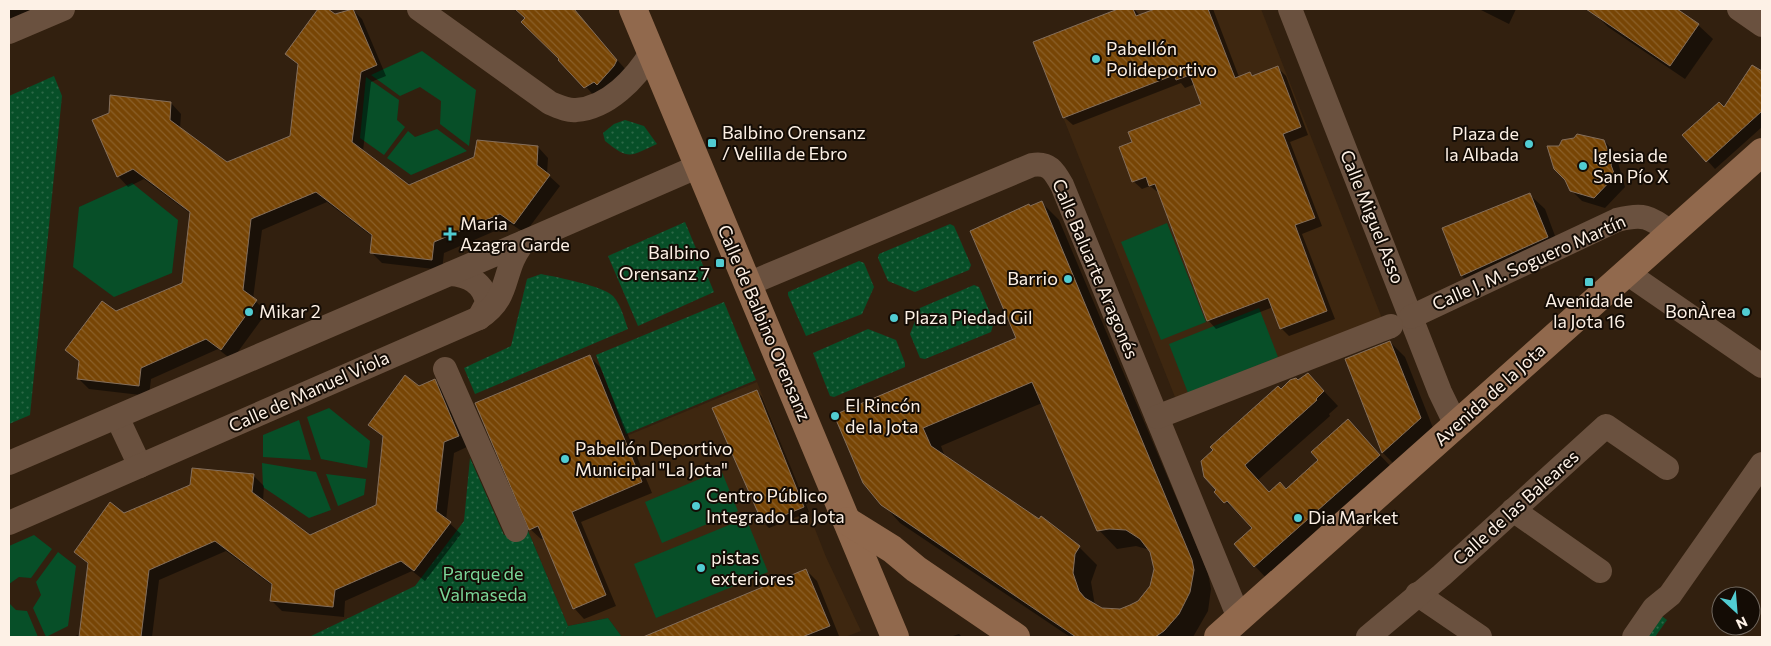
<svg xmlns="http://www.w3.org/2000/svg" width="1771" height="646" font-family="Commissioner,sans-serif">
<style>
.built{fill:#3e2710}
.grass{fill:url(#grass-dots)}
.garden{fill:#074f28}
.shadow{fill:#0007;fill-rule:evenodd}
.building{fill:url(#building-back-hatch);stroke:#846e5b;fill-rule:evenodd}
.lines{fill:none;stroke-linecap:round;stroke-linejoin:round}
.street{stroke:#6a513f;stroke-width:24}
.secondary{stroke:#91694d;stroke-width:28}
.poi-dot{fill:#51ccd2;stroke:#140c05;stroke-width:2}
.labels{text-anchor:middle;stroke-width:4;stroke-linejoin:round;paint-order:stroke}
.poi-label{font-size:18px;fill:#fdf1e6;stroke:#140c05;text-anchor:start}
.street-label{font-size:18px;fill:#fdf1e6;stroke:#140c05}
.park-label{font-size:18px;fill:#7bd798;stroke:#140c05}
</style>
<defs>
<pattern id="grass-dots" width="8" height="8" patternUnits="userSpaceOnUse" patternTransform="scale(1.25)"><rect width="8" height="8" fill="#074f28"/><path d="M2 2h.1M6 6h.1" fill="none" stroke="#2c6947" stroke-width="1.8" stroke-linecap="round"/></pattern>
<pattern id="building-back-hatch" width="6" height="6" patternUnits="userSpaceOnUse" patternTransform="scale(1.25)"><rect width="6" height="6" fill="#774505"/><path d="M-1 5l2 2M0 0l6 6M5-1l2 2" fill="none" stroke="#8b6029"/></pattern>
</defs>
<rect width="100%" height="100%" fill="#32200f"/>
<g class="built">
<polygon points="1118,9 1261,9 1383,321 1177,402 1033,42"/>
<polygon points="757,382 826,557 861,631 845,637 622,637 608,618 568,626 528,530 642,482 624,437"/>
</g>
<g class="grass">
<polygon points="54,76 62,96 30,415 9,424 9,96"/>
<path d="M625 120 644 126 657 144C630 156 630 161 605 141L603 133 614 124Z"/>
<polygon points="685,222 714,292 638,326 608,256"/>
<polygon points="950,224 954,226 971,265 969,270 915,292 888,281 878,258 879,254"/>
<polygon points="859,261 864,263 874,287 862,314 806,336 788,295 788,292"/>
<path d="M541 274C557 277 603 286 613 296 621 305 624 318 628 329L475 394 464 368 511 346 527 279Z"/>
<polygon points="974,285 979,287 994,322 991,332 925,359 920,358 910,334 920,308"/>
<polygon points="724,302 756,380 626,434 596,355"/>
<polygon points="868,329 896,340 905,363 905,367 834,397 830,396 813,353"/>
<polygon points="470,458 504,535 526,526 568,626 563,636 309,637 415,586 464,521"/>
<polygon points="1659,614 1667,620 1655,637 1642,637"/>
</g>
<g class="garden">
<polygon points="422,51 476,90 469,146 440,124 441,101 420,87 400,96 371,75"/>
<polygon points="366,77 399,100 397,120 405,127 384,155 360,138"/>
<polygon points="437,129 467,151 411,175 387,158 408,131 415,137"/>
<polygon points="132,183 178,220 172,273 114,297 73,267 79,207"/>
<polygon points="1167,223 1206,322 1161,340 1121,242"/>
<polygon points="1259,308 1278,357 1188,393 1169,344"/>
<polygon points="329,408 370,441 367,468 321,459 307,417"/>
<polygon points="299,420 311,460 263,457 263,435"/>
<polygon points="262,463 316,472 331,510 309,518 263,487"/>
<polygon points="721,470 738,511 662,543 645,502"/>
<polygon points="326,474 366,479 364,495 338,506"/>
<polygon points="746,518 768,572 656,618 634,564"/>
<polygon points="34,535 52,549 31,578 19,577 9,584 9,546"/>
<polygon points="58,552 76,566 68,626 46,637 33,608 41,595 36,582"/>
<polygon points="9,603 16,610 27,611 38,637 9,637"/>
<polygon points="608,618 622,637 563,636 568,626"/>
</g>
<g class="shadow">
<polygon points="9,9 44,9 9,25"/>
<polygon points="320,9 326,9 335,15 352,9 362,19 386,76 371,82 363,151 409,186 538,147 548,158 547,174 560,186 525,233 511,224 444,253 442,270 382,263 371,252 373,237 327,202 262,230 253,299 267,312 232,360 218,349 151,379 149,396 89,389 78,378 80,363 67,350 116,312 183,284 191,214 144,179 128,187 118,176 171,103 181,114 180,129 227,164 292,137 299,66 286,54"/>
<polygon points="514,9 572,9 627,71 596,98 526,19"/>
<polygon points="1122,9 1134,9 1140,16 1159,9 1213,9 1239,77 1250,73 1254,77 1278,68 1286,76 1308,135 1290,142 1322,226 1302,234 1335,319 1289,336 1281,328 1273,307 1216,329 1208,320 1160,194 1150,186 1142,189 1133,181 1134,143 1202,105 1195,84 1185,88 1181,83 1073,125 1064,117 1034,43"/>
<polygon points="1479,9 1516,9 1509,24"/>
<polygon points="1596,9 1674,9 1698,25 1713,39 1685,79 1608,27 1593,12"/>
<polygon points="1753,66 1762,73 1762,127 1715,169 1684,135 1724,108"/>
<polygon points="1604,141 1615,152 1625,187 1605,208 1582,201 1571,190"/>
<polygon points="1530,195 1545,209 1561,252 1476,290 1462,276 1443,228"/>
<path d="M1041 202 1059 220 1208 573 1211 589 1208 611 1193 637H1070L900 523 864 483 1017 339 1031 207ZM1042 403 1099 530 1117 549 1136 546 1150 550 1155 569 1151 586 1139 602 1130 607 1111 610 1095 606 1091 582 1097 565 1079 547 945 457 941 446Z"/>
<polygon points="1390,342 1405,357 1435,433 1397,467 1383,453 1347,359"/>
<polygon points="590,357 600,367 652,493 581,522 616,606 584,619 574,608 545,538 541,539 530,529"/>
<polygon points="434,381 445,392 469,446 454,453 446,520 461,534 425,581 412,571 345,601 344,617 282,611 272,601 273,586 226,551 159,580 152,637 73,637 80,634 89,565 75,552 124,514 254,476 264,486 263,501 310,536 377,506 384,438 370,425 419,388"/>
<polygon points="1298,381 1322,389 1338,406 1329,414 1330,416 1258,480 1269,493 1287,490 1320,460 1348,421 1394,470 1269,581 1235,545 1254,528 1215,492 1281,391"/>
<polygon points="757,391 762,397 809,512 769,528 764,523"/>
<polygon points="806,570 817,581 839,636 646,637"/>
<polygon points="959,634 962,637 950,637"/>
</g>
<g class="building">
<polygon points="318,9 328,9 335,14 353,9 377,65 361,72 352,142 409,185 474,157 477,140 538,146 537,165 550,175 514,224 500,214 434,242 432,260 370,253 372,235 316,192 251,219 243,290 257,300 221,350 206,339 141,368 139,386 77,379 79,361 65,350 102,301 116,311 182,283 190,212 133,169 117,177 92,120 109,113 110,95 171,102 170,120 227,162 290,136 298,64 285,54"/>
<polygon points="515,9 574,9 617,60 614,66 597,85 594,82 584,88 558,60 559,59 521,22 525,18"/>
<polygon points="1118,9 1133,9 1136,16 1155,9 1208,9 1235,78 1250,72 1252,76 1278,66 1301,127 1283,134 1315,218 1295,225 1327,311 1280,329 1268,298 1207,321 1155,184 1149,186 1146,177 1132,182 1119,147 1132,142 1128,132 1201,104 1190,75 1176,80 1174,75 1063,118 1033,42"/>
<polygon points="1586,9 1677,9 1699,24 1670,66"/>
<polygon points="1752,65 1762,71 1762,111 1706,162 1682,135 1719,102 1724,107"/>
<polygon points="1577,134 1604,140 1612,162 1611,165 1615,176 1594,198 1570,191 1565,180 1554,169 1547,146 1559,146 1562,140 1574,138"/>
<polygon points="1530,193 1548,237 1461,276 1442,228"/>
<path d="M1042 201 1192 560 1194 570 1190 592 1179 614 1164 631 1155 637H1076L881 505 863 483 834 415 1016 338 970 231 1029 204 1030 206ZM1032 382 1097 531 1109 529 1126 530 1140 539 1150 552 1154 569 1150 586 1138 601 1130 605 1120 609 1102 608 1085 598 1079 591 1073 573 1075 554 1080 546 1041 516 1039 519 931 446 923 428Z"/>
<polygon points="1390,341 1421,418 1382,453 1345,359"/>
<polygon points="590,355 642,482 572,512 606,595 573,609 538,526 529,530 475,403"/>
<polygon points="1308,373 1324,391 1316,399 1317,400 1245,465 1247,468 1269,492 1280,482 1286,489 1318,460 1311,452 1348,419 1380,455 1254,567 1234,544 1252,528 1227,501 1224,503 1214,492 1216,490 1204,477 1201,461 1213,450 1210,447 1278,386 1281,389 1290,380 1296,378 1298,380"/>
<polygon points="405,375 419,386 435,379 459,436 444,442 436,511 451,522 414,571 401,561 335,590 333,607 270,601 272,584 215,541 149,570 141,637 79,637 88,563 74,552 110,502 124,513 190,485 192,468 254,474 252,492 310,535 376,505 383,436 368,425"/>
<polygon points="757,390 804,507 763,524 712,408"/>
<polygon points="806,569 830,626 802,637 643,637"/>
</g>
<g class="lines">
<g class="street">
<path d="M419 9 550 103C558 106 567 111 576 110 608 108 636 78 651 53"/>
<polyline points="1290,9 1440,392 1456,425"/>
<polyline points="1739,9 1762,25"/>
<polyline points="9,32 63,9"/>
<polyline points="524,242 699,166"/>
<polyline points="1627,273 1762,366"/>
<path d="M450 274C469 275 484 283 487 303L479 318"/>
<path d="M748 284 1032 165C1049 162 1054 171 1062 185L1239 618"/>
<path d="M1411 317 1617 220C1645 213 1649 217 1672 233"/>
<polyline points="445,369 516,530"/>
<polyline points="117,417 140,466"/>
<polyline points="1157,417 1391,326"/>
<path d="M9 463 524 242C500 270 513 296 479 318L9 523"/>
<polyline points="1513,510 1600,571"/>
<polyline points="1417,594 1480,637"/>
<polyline points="1368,637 1442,575 1606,426 1667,468"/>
<polyline points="1634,637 1654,608 1670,595 1762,464"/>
</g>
<g class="secondary">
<polyline points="633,9 895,637"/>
<polyline points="847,521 892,549 916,569 1016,637"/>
<polyline points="1218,637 1762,152"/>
</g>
</g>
<g class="poi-dot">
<circle cx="1096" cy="59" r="5"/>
<rect x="707" y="138" width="10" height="10" rx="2.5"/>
<circle cx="1529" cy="144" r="5"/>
<circle cx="1583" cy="166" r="5"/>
<path d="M447.5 226.5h5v5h5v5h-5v5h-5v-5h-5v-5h5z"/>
<rect x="715" y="258" width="10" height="10" rx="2.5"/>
<circle cx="1068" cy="279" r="5"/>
<rect x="1584" y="277" width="10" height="10" rx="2.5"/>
<circle cx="249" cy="312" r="5"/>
<circle cx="1746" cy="312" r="5"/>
<circle cx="894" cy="318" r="5"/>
<circle cx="835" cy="416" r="5"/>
<circle cx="565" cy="459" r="5"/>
<circle cx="696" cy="506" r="5"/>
<circle cx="1298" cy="518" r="5"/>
<circle cx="701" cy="568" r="5"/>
</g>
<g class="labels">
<g class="poi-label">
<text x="1106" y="55">Pabellón<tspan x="1106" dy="21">Polideportivo</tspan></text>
<text x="722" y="139">Balbino Orensanz<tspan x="722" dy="21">/ Velilla de Ebro</tspan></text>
<text x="1519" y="140" text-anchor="end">Plaza de<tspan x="1519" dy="21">la Albada</tspan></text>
<text x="1593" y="162">Iglesia de<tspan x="1593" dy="21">San Pío X</tspan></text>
<text x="460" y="230">Maria<tspan x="460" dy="21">Azagra Garde</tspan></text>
<text x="710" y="259" text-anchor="end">Balbino<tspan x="710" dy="21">Orensanz 7</tspan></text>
<text x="1058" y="285" text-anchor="end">Barrio</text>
<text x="1589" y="307" text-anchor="middle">Avenida de<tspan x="1589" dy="21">la Jota 16</tspan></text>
<text x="259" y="318">Mikar 2</text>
<text x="1736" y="318" text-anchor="end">BonÀrea</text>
<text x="904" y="324">Plaza Piedad Gil</text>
<text x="845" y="412">El Rincón<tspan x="845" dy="21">de la Jota</tspan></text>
<text x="575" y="455">Pabellón Deportivo<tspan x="575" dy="21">Municipal "La Jota"</tspan></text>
<text x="706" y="502">Centro Público<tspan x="706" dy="21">Integrado La Jota</tspan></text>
<text x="1308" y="524">Dia Market</text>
<text x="711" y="564">pistas<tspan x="711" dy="21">exteriores</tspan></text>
</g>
<g class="street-label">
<text transform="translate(1372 217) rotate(68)" y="6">Calle Miguel Asso</text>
<text transform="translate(1529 263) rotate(-24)" y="6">Calle J. M. Soguero Martín</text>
<text transform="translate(1095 269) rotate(67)" y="6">Calle Baluarte Aragonés</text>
<text transform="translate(764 323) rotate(67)" y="6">Calle de Balbino Orensanz</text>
<text transform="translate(309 392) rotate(-24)" y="6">Calle de Manuel Viola</text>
<text transform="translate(1490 395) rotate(-42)" y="6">Avenida de la Jota</text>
<text transform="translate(1516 508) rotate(-42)" y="6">Calle de las Baleares</text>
</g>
<g class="park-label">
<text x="483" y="580">Parque de<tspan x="483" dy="21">Valmaseda</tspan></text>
</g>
</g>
<rect width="1771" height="646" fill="none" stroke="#fdf1e6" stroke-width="20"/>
<g transform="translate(1736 611) rotate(154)"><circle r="24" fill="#140c05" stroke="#71685f"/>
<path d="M0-4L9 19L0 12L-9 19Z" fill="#51ccd2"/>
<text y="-8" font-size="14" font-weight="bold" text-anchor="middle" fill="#fdf1e6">N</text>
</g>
</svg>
